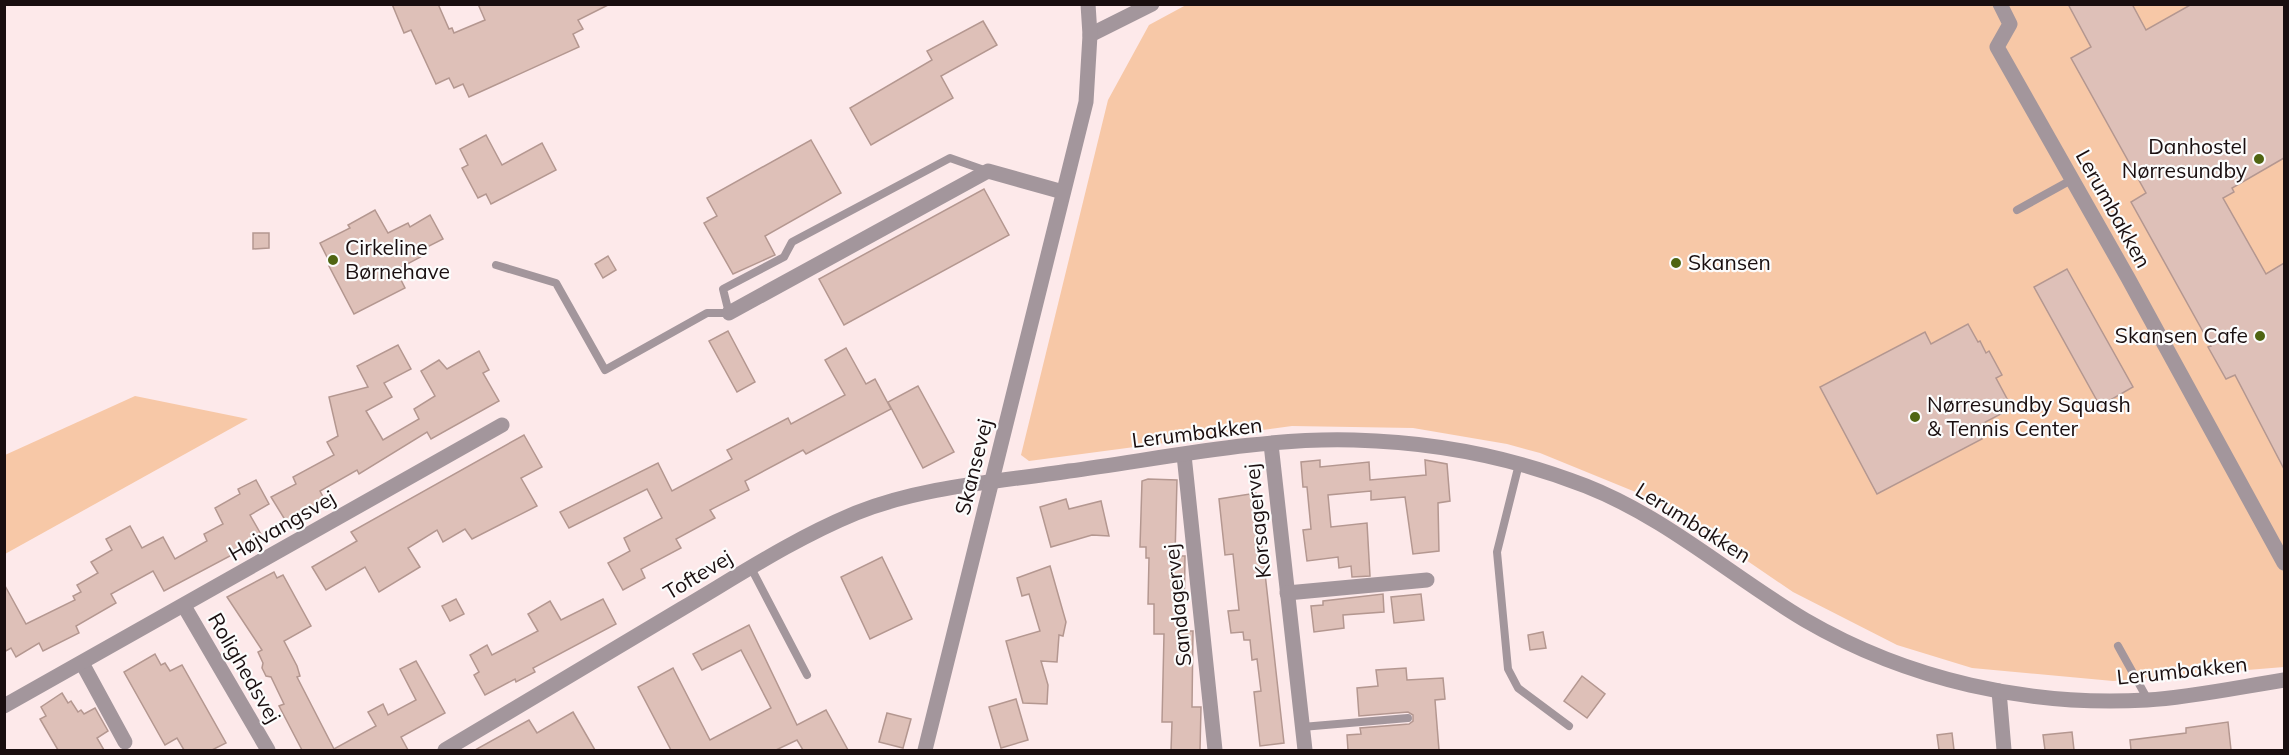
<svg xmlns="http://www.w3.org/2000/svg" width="2289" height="755" font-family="Mulish,sans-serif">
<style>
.green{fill:#f7c8a7}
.building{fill:#dec0b8;stroke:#b49790;stroke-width:1.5}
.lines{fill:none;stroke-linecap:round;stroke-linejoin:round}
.service{stroke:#a3969c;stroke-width:8}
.minor{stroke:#a3969c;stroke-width:15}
.poi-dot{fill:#4f6512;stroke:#fcfcfc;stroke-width:2}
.labels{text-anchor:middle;stroke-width:4.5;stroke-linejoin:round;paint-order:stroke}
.poi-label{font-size:21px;fill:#190e0f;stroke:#fcfcfc;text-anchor:start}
.street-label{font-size:21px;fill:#190e0f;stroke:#fcfcfc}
</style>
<rect width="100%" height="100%" fill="#fde9ea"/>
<g class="green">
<polygon points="1186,5 2284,5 2284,667 2113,681 1972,668 1897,645 1793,592 1689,521 1638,493 1540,453 1507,444 1413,428 1292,426 1029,461 1021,455 1108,100 1149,25"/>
<polygon points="135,396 248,419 5,554 5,455"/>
</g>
<g class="building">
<polygon points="392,4 438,4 449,29 452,28 454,33 485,20 478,4 610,4 578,20 583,29 573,34 579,47 469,97 463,84 454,88 449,78 436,84 411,30 404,33"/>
<polygon points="2068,4 2132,4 2146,30 2192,4 2284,4 2284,158 2232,188 2234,192 2223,198 2266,274 2284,263 2284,469 2235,375 2226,379 2208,347 2211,346 2131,202 2146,193 2071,58 2091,47"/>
<polygon points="983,21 997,45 941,76 953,98 871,145 850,108 932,60 927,51"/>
<polygon points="486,135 502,165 542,143 556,170 491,204 486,194 478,198 462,168 468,165 460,149"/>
<polygon points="811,140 841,193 765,236 775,255 733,274 704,223 717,216 707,198"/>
<polygon points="984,189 1009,235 844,325 819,279"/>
<polygon points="375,210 388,233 408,223 410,227 430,215 443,239 423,249 426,254 396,270 405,288 354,314 329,266 331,265 320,243 350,228 348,225"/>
<polygon points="253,233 269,233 269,248 253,249"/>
<polygon points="608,256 616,270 603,278 595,264"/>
<polygon points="2067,269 2133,387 2100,406 2034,287"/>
<polygon points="1968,324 1978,342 1980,341 1986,353 1989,351 2002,375 1996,378 2012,408 1976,427 1982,439 1877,494 1820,387 1925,332 1931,344"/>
<polygon points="728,331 755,382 737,392 709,341"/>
<polygon points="398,345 411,369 384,383 392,397 366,411 383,440 419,419 414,409 435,396 421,371 439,360 447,369 479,351 489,370 483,373 499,401 431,439 427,432 359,474 357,470 320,491 327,504 287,523 271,497 296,484 293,477 334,455 327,442 338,436 329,397 368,387 357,366"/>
<polygon points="846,348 866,384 875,379 891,409 806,454 803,450 745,481 749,490 710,510 715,518 676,539 681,548 641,569 645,578 623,590 608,563 630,551 624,538 662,518 647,489 569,528 560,512 658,463 672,491 732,459 727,450 788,418 791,424 845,395 825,360"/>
<polygon points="918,386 954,452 923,468 888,402"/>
<polygon points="524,435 542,467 521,478 537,506 472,539 465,529 443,542 437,530 408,548 420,567 379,592 365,567 326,590 312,567 357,541 351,532"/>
<polygon points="1320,460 1320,467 1369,462 1370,480 1426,475 1425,460 1447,464 1450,501 1438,503 1439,551 1413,554 1405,497 1371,500 1371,491 1328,495 1331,527 1367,523 1370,576 1352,577 1351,566 1339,568 1338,557 1307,561 1303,530 1311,529 1307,487 1303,487 1301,462"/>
<polygon points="1148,479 1177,480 1175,556 1185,556 1184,631 1193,631 1192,707 1201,707 1200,750 1171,750 1172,722 1162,722 1164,634 1154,634 1154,604 1148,604 1149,558 1146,558 1146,547 1140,547 1142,481"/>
<polygon points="256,480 269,504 250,515 262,536 257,538 258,541 164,591 153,571 111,594 116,603 76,626 79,633 43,651 39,643 16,657 11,648 4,652 4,584 26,624 75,600 73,596 81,592 77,585 98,573 91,562 112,550 106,539 130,526 142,548 163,537 175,559 207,541 204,534 223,524 215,508 240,494 238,489"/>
<polygon points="1256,493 1284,743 1260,746 1254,692 1261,691 1257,659 1252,660 1250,640 1244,640 1243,632 1231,633 1228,611 1239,610 1233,554 1225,555 1219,499"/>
<polygon points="1066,499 1069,509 1101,501 1109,536 1092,535 1051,547 1040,507"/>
<polygon points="882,557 912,619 870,639 841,577"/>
<polygon points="1050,566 1066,622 1063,636 1059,635 1057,662 1041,661 1048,685 1047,704 1023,703 1006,641 1040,631 1029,594 1022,596 1017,578"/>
<polygon points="274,572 277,578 283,575 311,626 284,641 297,666 300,676 297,677 334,749 376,726 368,712 383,704 388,715 416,700 400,669 416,661 445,713 401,737 408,750 302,750 279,706 284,704 271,677 266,676 262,668 263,663 258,652 262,650 227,597"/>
<polygon points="1383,594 1384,612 1343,615 1344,628 1314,632 1311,606 1323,605 1323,601"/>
<polygon points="1421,594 1424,620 1394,623 1391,597"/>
<polygon points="456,599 464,614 450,621 442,606"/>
<polygon points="603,599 616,624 533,668 535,672 516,682 515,679 485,695 474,675 479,672 470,655 487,645 492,655 538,631 528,614 550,601 561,620"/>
<polygon points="749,625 797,725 826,710 848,750 803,750 797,740 776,750 671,750 638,687 673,668 710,740 771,708 741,650 702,670 693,654"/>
<polygon points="1543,632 1546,648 1530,650 1528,635"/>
<polygon points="155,654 161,665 165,663 170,671 182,665 226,743 212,750 184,750 177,738 165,745 124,672"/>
<polygon points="1406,668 1407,680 1443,678 1445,699 1435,700 1439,750 1348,750 1347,735 1361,734 1360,728 1409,724 1413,721 1413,715 1408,712 1359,716 1357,688 1378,686 1376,670"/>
<polygon points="1582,676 1605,694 1587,718 1564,701"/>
<polygon points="62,693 68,703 71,701 78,712 81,710 84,714 95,708 108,731 97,738 104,750 58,750 40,719 46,716 41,707"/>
<polygon points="1016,699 1028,740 1001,748 989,707"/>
<polygon points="573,712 595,750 475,750 529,720 537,733"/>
<polygon points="887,713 911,719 903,748 879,742"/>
<polygon points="2228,722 2231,750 2131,750 2130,740 2186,733 2186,728"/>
<polygon points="2072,732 2074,750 2045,750 2043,735"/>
<polygon points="1952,733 1954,750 1939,750 1937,735"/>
</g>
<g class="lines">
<g class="service">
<polyline points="2017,210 2073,179"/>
<polyline points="496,265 556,283 605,370 707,313 729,313 723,289 784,257 792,242 950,158 987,171"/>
<polyline points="1519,464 1497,552 1508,669 1518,688 1569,726"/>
<polyline points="751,568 807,675"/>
<polyline points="2118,646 2148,700"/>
<polyline points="1302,727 1408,718"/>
</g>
<g class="minor">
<polyline points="2000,4 2010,24 1997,47 2128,278 2284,563"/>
<polyline points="1090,35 1152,4"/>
<polyline points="729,313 988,171 1063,192"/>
<polyline points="1271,444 1305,750"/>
<polyline points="1184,455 1215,750"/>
<polyline points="1287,593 1427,580"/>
<polyline points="184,606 268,750"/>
<polyline points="82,663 125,742"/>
<polyline points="1999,691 2004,750"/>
<polyline points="4,706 502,425"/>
<path d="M445 750C524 703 603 656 683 608 739 575 795 538 856 513 924 486 998 482 1069 471 1159 459 1264 437 1354 440 1433 442 1512 457 1586 486 1667 518 1731 576 1805 620 1908 680 2029 707 2147 700 2193 697 2239 687 2284 680"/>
<polyline points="925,750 1086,102 1090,35 1088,4"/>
</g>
</g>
<g class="poi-dot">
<circle cx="2259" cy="159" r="6"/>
<circle cx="333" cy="260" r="6"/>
<circle cx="1676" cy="263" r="6"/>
<circle cx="2260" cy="336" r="6"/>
<circle cx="1915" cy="417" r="6"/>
</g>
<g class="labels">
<g class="poi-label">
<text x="2247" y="154" text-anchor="end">Danhostel<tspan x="2247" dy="24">Nørresundby</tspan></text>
<text x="345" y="255">Cirkeline<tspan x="345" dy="24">Børnehave</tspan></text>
<text x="1688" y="270">Skansen</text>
<text x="2248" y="343" text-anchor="end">Skansen Cafe</text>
<text x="1927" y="412">Nørresundby Squash<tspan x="1927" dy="24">&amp; Tennis Center</tspan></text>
</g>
<g class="street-label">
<text transform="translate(2113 209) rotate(61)" y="7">Lerumbakken</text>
<text transform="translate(1197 433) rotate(-7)" y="7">Lerumbakken</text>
<text transform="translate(974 467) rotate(-76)" y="7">Skansevej</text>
<text transform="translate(1258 521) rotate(-96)" y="7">Korsagervej</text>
<text transform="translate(1693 523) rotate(32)" y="7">Lerumbakken</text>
<text transform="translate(282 526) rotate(-30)" y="7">Højvangsvej</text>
<text transform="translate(698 575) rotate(-31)" y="7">Toftevej</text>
<text transform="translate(1178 605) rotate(-96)" y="7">Sandagervej</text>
<text transform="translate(244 668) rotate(60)" y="7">Rolighedsvej</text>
<text transform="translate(2182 671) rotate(-6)" y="7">Lerumbakken</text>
</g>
</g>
<rect width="2289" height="755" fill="none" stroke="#190e0f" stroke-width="12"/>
</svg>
